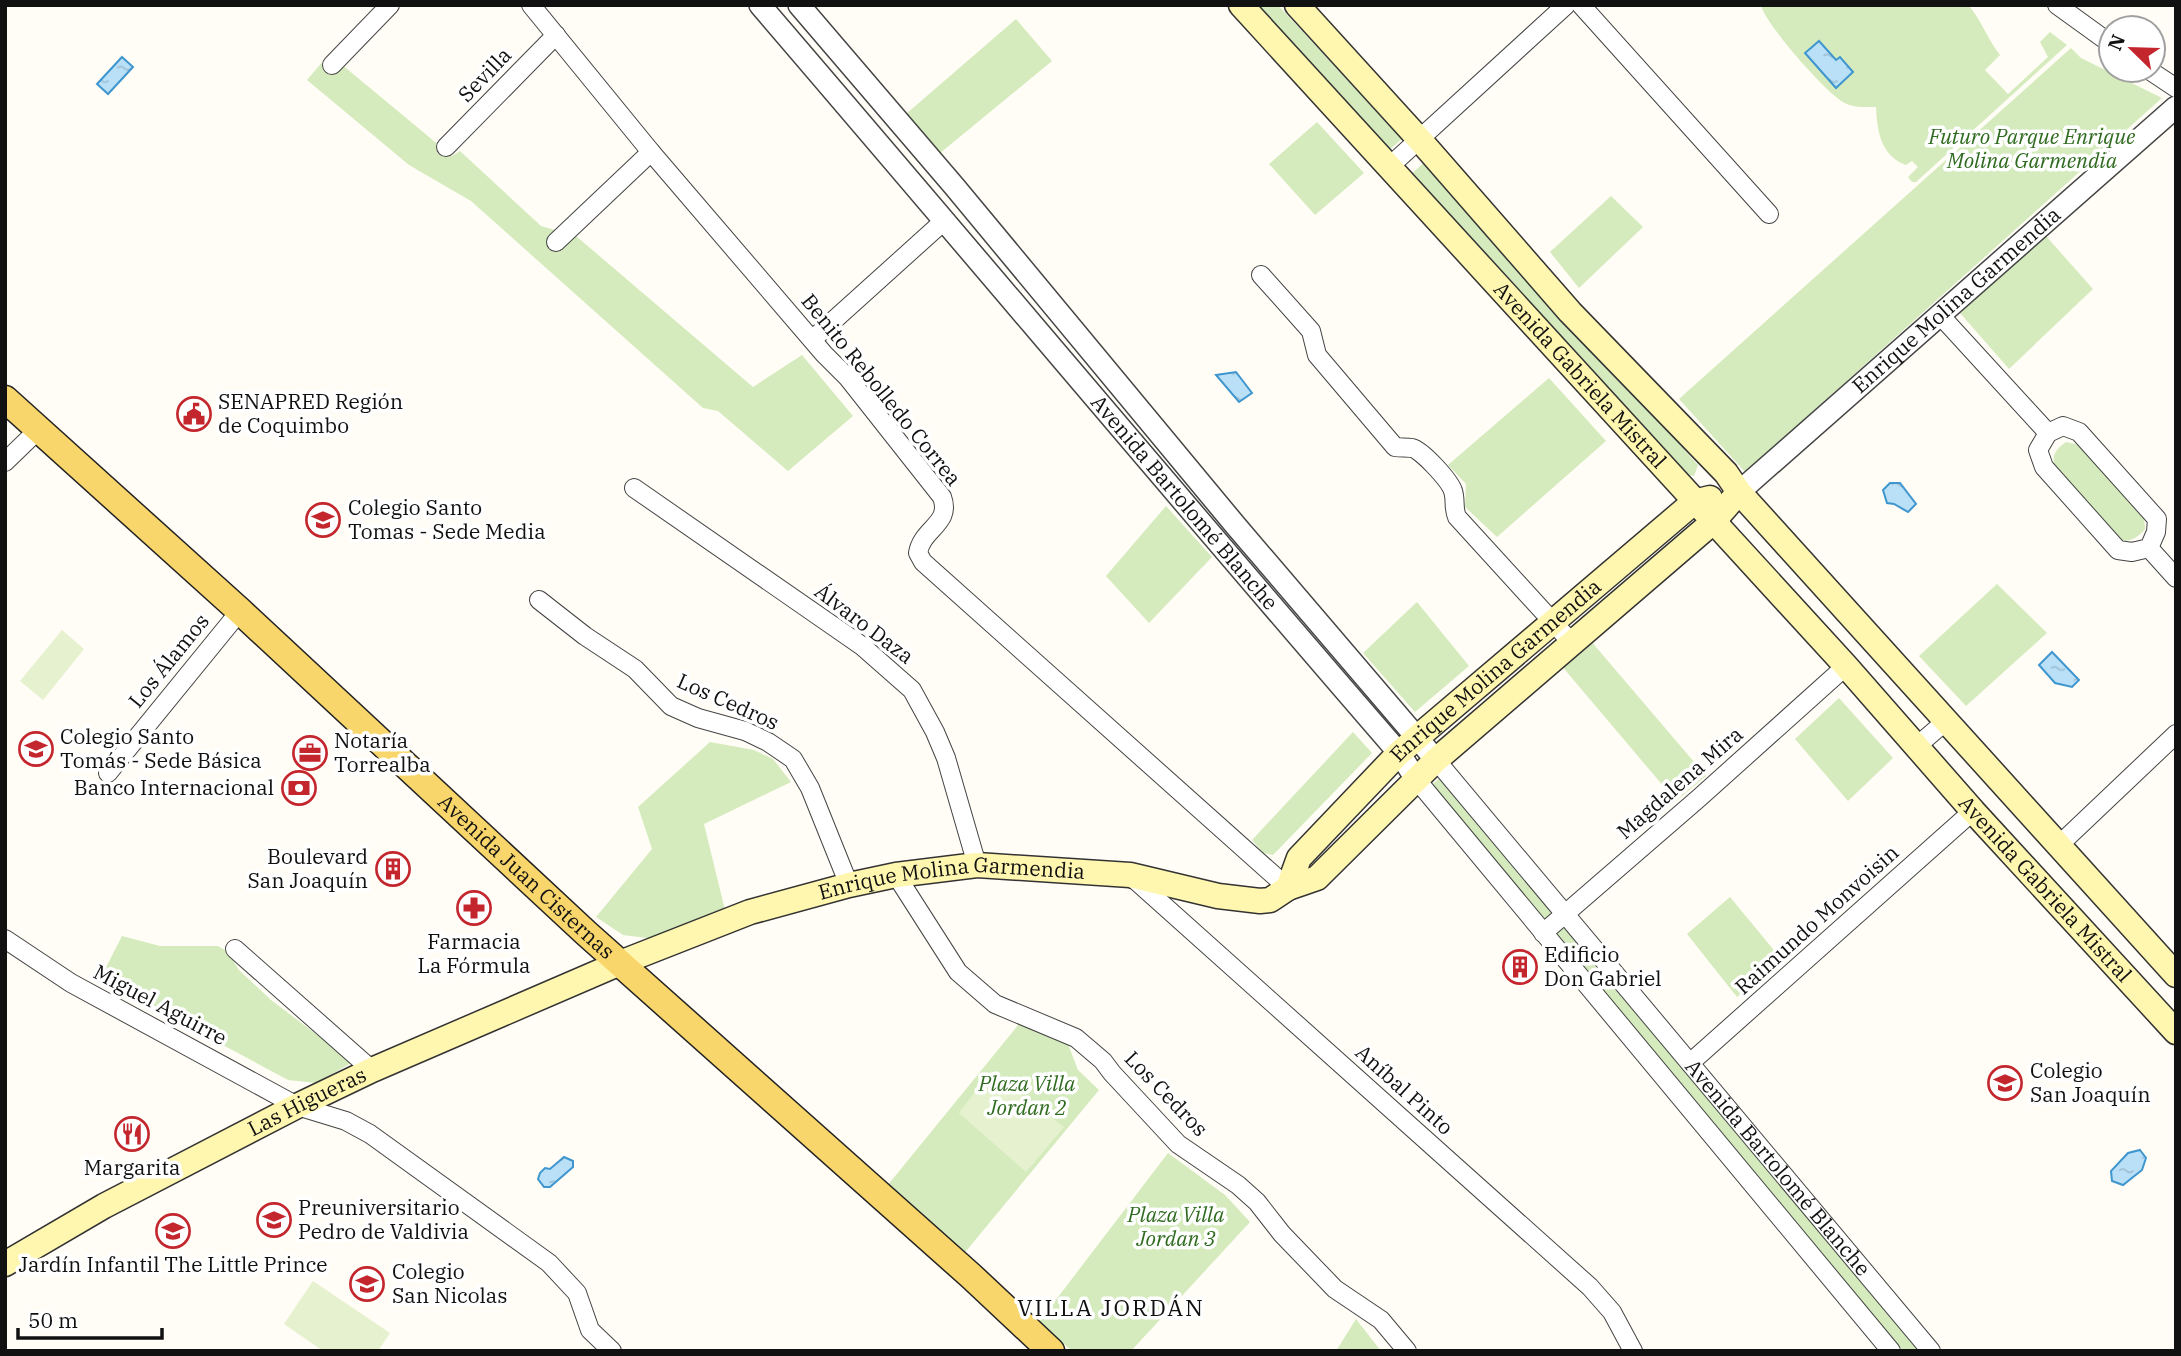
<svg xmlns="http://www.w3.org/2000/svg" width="2181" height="1356" font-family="'IBM Plex Serif',serif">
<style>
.green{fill:#d5ebbd}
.pitch{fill:#e6f2cf}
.water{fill:url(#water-ripples);stroke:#3f96cf;stroke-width:2}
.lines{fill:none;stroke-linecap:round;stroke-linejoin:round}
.minor-casing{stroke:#444;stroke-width:20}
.tertiary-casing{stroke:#444;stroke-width:24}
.secondary-casing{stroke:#333;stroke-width:27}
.primary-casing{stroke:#222;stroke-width:29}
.minor{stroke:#fff;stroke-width:18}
.tertiary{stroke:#fff;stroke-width:21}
.secondary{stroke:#fff6b0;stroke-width:24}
.primary{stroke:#f9d66b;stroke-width:26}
.labels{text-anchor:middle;stroke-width:7;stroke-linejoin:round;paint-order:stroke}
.street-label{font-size:21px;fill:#111;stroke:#fff}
.park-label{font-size:21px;font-style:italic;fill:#2f6b1f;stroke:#fff}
.poi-label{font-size:21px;fill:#111;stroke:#fff;text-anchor:start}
.neighbourhood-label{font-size:23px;letter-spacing:2px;fill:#111;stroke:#fff}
</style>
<defs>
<pattern id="water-ripples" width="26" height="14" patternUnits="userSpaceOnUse" patternTransform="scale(1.75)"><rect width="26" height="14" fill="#b9e0f7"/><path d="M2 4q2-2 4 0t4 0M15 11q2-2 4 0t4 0" fill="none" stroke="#9ebfd3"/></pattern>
</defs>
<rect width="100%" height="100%" fill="#fffdf5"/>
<g class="green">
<polygon points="1254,5 1278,5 1402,139 1388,151"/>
<path d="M1761 5H1968C1982 20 1987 39 2000 55L1985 70 2008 94 2048 57 2040 42 2050 32 2067 45 1916 182H1912L1908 177 1918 167 1912 161 1906 165C1881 156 1877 131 1876 107 1864 107 1853 108 1843 102 1826 93 1765 24 1761 5Z"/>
<polygon points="1016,19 1052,61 939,154 906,114"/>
<polygon points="2071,48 2081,58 2162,98 1745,472 1679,399"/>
<polygon points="329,54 452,156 460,151 541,226 576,236 753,387 802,355 853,416 788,471 718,411 703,408 471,201 409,165 307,80"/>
<polygon points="1317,122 1364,173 1315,215 1269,164"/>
<polygon points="1425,162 1698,465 1694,476 1684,474 1411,174"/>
<polygon points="1611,196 1643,227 1579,288 1550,252"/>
<polygon points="2046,236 2093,289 2009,369 1960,313"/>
<polygon points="1549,378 1606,441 1497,537 1465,507 1466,484 1448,465"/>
<path d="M2066 442 2079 445 2144 517 2145 529C2137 538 2131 542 2120 540L2055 467C2051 455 2056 449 2066 442Z"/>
<polygon points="1166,506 1212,557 1149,623 1106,576"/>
<polygon points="1997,584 2047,633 1966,706 1919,656"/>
<polygon points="1417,602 1469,666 1415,712 1363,653"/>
<polygon points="1590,640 1706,776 1676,801 1560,664"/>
<polygon points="1839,698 1893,758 1848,801 1795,739"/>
<polygon points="1353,732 1372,753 1273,855 1263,853 1252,840"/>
<polygon points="710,742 754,750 773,759 791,782 704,824 725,910 655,939 623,935 596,917 652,849 638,807"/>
<polygon points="1439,779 1919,1351 1903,1351 1430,786"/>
<polygon points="1730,897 1783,961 1737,997 1687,934"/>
<polygon points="122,936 160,946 218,946 228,952 239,970 271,1000 353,1062 316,1083 288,1080 100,979"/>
<polygon points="1023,1019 1065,1036 1078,1070 1099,1090 962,1256 887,1186"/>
<polygon points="1168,1153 1225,1195 1250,1222 1131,1351 1072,1351 1039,1322"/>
<polygon points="1356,1319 1381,1351 1336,1351"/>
</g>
<g class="pitch">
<polygon points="62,630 84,649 43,700 20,681"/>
<polygon points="991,1071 1064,1127 1026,1172 959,1113"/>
<polygon points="313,1281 390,1333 378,1351 323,1351 284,1324"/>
</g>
<g class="water">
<polygon points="1819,41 1836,60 1840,57 1853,72 1836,88 1805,53"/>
<polygon points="122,57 133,67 108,94 97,84"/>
<polygon points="1236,372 1252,393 1239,402 1216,375"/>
<polygon points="1890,483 1900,483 1916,504 1908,512 1894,504 1887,503 1883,490"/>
<polygon points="2052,652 2079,680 2072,687 2055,683 2039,665"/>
<polygon points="2140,1150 2146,1158 2142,1170 2123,1185 2112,1181 2111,1171 2128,1153"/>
<polygon points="564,1157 573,1161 573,1167 550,1187 544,1187 538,1179 540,1173 545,1168 550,1169"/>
</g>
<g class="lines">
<g class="minor-casing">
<g id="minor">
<path d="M531 5 651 152 824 354 848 378 942 497C952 524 922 528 918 553L923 562 1288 888"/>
<polyline points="1581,5 1769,214"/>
<polyline points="2057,5 2111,44"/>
<polyline points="332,65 390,5"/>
<polyline points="2149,70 2176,88"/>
<polyline points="446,147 556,35"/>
<polyline points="1390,166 1566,5"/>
<polyline points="556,242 651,152"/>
<path d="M1261 275 1311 331 1317 355 1395 447C1401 448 1406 447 1412 448 1422 450 1450 481 1453 491 1456 500 1453 508 1457 517L1572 643"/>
<polyline points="1939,314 2048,433"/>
<polyline points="813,339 945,220"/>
<polygon points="2063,426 2079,432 2157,519 2156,532 2149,548 2132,552 2118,550 2044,467 2038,450 2048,433"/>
<polyline points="5,462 38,430"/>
<polyline points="634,488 862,646 912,690 935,732 946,758 977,865"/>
<polyline points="2149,548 2176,578"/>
<polyline points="539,600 585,636 635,669 671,706 698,718 745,731 768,742 793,759 810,788 849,885"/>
<polyline points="1917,746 1946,721"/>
<path id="s1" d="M1436 760 1931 1351"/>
<polyline points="108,773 240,611"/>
<polyline points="1416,779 1891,1351"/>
<polyline points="2058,846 2176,734"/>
<polyline points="896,875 958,972 995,1004 1076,1038 1103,1061 1112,1073 1178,1144 1238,1185 1257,1202 1282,1234 1335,1289 1381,1320 1407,1351"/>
<polyline points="1133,878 1590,1287 1612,1312 1633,1351"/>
<polyline points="1543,933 1699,798 1846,666"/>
<polyline points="5,939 71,983 297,1106 346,1121 370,1134 549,1263 577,1293 590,1330 612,1351"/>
<polyline points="235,949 372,1070"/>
<polyline points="1690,1063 1973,811"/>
</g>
</g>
<g class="tertiary-casing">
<g id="tertiary">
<path id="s2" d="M760 5C974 254 1184 505 1399 753L1416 779"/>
<polyline points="799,5 954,186 1236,526 1436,760"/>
<path id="s3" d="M1739 492 2176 107"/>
</g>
</g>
<g class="secondary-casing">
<g id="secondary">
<path id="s4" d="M1241 5 1846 666 1973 811 2176 1032"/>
<polyline points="1297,5 1419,139 1570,312 1726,473 1739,492 2176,975"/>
<path id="s5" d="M1288 888 1299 858 1399 753 1694 502 1710 498"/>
<path id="s6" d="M5 1264 104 1206 297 1106 372 1070 620 963 750 912 849 885 896 875 977 865 1130 875 1218 896 1260 901 1270 900 1288 888 1317 878 1436 760 1713 522 1739 492"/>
</g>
</g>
<g class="primary-casing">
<g id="primary">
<path id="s7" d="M5 399 240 611 586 933 971 1276 1051 1351"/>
</g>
</g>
<use href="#minor" class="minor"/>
<use href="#tertiary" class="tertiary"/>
<use href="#secondary" class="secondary"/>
<use href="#primary" class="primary"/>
</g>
<defs>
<g id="civic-ring" transform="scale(1.75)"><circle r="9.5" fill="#fff" stroke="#c4262e" stroke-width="1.5"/><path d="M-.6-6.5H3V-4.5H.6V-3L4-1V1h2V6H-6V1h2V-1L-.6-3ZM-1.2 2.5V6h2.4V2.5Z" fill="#c4262e"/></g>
<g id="school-ring" transform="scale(1.75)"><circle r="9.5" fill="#fff" stroke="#c4262e" stroke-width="1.5"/><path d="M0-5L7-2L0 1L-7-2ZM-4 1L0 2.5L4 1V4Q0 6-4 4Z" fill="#c4262e"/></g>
<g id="office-ring" transform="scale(1.75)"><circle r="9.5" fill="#fff" stroke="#c4262e" stroke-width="1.5"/><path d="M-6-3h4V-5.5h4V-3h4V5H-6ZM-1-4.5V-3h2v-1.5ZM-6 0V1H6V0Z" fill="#c4262e"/></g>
<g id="bank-ring" transform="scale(1.75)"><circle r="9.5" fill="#fff" stroke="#c4262e" stroke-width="1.5"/><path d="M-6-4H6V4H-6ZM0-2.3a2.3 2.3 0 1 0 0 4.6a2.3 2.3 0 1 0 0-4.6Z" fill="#c4262e"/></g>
<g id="building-ring" transform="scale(1.75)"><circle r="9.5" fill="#fff" stroke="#c4262e" stroke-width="1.5"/><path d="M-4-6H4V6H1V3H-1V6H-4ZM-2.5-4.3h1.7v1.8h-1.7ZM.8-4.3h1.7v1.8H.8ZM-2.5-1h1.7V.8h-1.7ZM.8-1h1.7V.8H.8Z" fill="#c4262e"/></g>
<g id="pharmacy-ring" transform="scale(1.75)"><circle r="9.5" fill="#fff" stroke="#c4262e" stroke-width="1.5"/><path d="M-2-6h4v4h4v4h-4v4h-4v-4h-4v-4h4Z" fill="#c4262e"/></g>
<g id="restaurant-ring" transform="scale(1.75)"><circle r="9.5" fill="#fff" stroke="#c4262e" stroke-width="1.5"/><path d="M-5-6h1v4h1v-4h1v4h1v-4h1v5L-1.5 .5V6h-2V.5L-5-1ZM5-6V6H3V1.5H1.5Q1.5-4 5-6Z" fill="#c4262e"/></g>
</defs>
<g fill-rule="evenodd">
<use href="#civic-ring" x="194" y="414"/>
<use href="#school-ring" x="323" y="520"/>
<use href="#school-ring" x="36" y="749"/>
<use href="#office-ring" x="310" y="753"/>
<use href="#bank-ring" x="299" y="788"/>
<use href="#building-ring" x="393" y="869"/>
<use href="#pharmacy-ring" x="474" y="908"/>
<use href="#building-ring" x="1520" y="967"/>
<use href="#school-ring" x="2005" y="1083"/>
<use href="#restaurant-ring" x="132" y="1134"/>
<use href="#school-ring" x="274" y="1220"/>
<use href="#school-ring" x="173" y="1231"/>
<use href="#school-ring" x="367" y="1284"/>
</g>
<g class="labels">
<g class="street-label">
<text transform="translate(485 75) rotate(-46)" y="7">Sevilla</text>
<text dy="7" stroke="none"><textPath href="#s3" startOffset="290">Enrique Molina Garmendia</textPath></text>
<text dy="7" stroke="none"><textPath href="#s4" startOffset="502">Avenida Gabriela Mistral</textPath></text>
<text transform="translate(881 390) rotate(51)" y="7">Benito Rebolledo Correa</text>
<text dy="7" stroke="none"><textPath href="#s2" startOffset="654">Avenida Bartolomé Blanche</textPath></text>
<text transform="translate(864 624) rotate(37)" y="7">Álvaro Daza</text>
<text transform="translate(169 661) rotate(-51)" y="7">Los Álamos</text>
<text dy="7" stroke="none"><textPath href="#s5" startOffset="304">Enrique Molina Garmendia</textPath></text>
<text transform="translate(728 702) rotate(24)" y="7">Los Cedros</text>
<text transform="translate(1680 783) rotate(-41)" y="7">Magdalena Mira</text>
<text dy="7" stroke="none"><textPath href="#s7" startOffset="707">Avenida Juan Cisternas</textPath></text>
<text dy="7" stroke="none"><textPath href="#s6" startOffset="1031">Enrique Molina Garmendia</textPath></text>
<text dy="7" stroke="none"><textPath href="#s4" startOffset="1195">Avenida Gabriela Mistral</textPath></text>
<text transform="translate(1817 920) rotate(-42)" y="7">Raimundo Monvoisin</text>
<text transform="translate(160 1005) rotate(28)" y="7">Miguel Aguirre</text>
<text transform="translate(1404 1090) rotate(42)" y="7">Aníbal Pinto</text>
<text transform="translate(1166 1094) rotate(46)" y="7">Los Cedros</text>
<text dy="7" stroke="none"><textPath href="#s6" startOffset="343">Las Higueras</textPath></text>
<text dy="7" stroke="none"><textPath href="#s1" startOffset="532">Avenida Bartolomé Blanche</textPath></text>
</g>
<g class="park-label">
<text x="2032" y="144">Futuro Parque Enrique<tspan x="2032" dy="24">Molina Garmendia</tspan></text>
<text x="1027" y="1091">Plaza Villa<tspan x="1027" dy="24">Jordan 2</tspan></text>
<text x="1176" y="1222">Plaza Villa<tspan x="1176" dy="24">Jordan 3</tspan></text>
</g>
<g class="poi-label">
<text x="218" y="409">SENAPRED Región<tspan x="218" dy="24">de Coquimbo</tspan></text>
<text x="348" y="515">Colegio Santo<tspan x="348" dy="24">Tomas - Sede Media</tspan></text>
<text x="60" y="744">Colegio Santo<tspan x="60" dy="24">Tomás - Sede Básica</tspan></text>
<text x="334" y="748">Notaría<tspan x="334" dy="24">Torrealba</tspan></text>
<text x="274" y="795" text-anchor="end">Banco Internacional</text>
<text x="368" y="864" text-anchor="end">Boulevard<tspan x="368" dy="24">San Joaquín</tspan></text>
<text x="474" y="949" text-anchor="middle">Farmacia<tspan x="474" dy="24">La Fórmula</tspan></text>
<text x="1544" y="962">Edificio<tspan x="1544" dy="24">Don Gabriel</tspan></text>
<text x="2030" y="1078">Colegio<tspan x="2030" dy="24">San Joaquín</tspan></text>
<text x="132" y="1175" text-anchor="middle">Margarita</text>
<text x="298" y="1215">Preuniversitario<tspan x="298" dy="24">Pedro de Valdivia</tspan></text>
<text x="173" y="1272" text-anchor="middle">Jardín Infantil The Little Prince</text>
<text x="392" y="1279">Colegio<tspan x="392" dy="24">San Nicolas</tspan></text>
</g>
<g class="neighbourhood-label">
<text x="1111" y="1316">VILLA JORDÁN</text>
</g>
</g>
<rect width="2181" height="1356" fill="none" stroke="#111111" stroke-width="14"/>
<g transform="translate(2132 49) rotate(293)"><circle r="33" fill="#ffffff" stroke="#a0a0a0" stroke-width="2"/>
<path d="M0-5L12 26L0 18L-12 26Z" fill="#c4262e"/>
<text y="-10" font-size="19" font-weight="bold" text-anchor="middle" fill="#111111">N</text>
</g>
<path d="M18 1328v10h144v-10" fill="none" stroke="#111111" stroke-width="3.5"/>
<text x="28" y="1328" font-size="21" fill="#111111" stroke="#ffffff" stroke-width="5" paint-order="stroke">50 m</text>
</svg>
